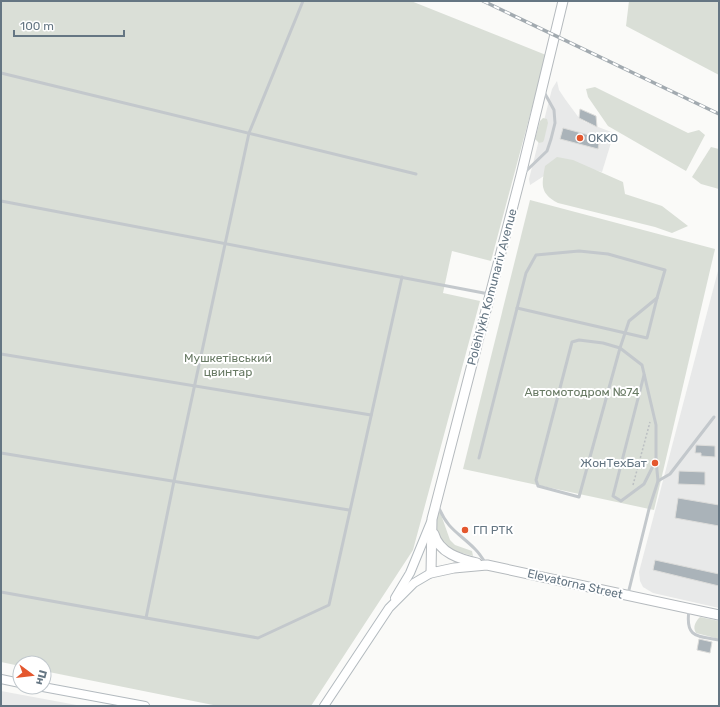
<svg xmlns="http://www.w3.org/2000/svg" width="720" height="707" font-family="Rubik,sans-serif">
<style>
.built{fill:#e8e9e9}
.green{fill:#dadfd7}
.building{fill:#aab3b9;stroke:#dcdcda}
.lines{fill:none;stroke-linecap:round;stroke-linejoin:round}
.secondary-casing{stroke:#b3babf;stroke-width:10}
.primary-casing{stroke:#b5babe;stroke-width:11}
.path{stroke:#bbbfc2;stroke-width:1.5;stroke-dasharray:2 2;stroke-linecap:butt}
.lane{stroke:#c3c8cc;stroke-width:3}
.secondary{stroke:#fff;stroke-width:8}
.primary{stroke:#fff;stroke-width:9}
.rail-casing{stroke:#a2aab0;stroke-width:3.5}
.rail{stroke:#fff;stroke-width:2;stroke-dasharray:6;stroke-linecap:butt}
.poi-dot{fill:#e4572e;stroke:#fff;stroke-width:1.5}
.labels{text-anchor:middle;stroke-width:4;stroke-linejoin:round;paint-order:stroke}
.poi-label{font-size:12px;fill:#657683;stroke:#fff;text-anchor:start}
.street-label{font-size:12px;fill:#657683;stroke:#fff}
.park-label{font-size:12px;fill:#687a64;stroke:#fff}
</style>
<rect width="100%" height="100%" fill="#fafaf8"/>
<g class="built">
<polygon points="557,81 559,90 565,99 579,118 585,122 614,133 602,172 582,167 547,174 530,185 529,179 552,89"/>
<polygon points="719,267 719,608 653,593 643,587 640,581 639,572"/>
<polygon points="1,691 82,706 1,706"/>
</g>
<g class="green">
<polygon points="1,1 411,1 546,55 491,261 452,251 443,293 480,301 413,550 311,706 218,706 44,671 44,663 20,663 20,666 1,662"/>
<polygon points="629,1 719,1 719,75 626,26"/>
<polygon points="595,87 688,133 699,130 705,135 686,171 608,126 588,97 586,89"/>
<polygon points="543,118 547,119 548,123 544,140 543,142 539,143 535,139 540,121"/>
<polygon points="711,147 719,149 719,189 701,184 692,177"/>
<path d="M557 157 573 160 623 182 625 194 662 206 688 226 672 233 655 227 558 203C539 193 542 184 545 166Z"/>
<polygon points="530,200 715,249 654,510 463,469"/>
<path d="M439 509 450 540 455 545 472 551 473 556C442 548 430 544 439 509Z"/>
<path d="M700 617 719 621V639L696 633C692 627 696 621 700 617Z"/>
</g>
<g class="building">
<polygon points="580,109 596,116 597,127 579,118"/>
<polygon points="563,128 600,138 598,149 560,139"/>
<polygon points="696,445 715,446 715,457 701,456 701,453 695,453"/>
<polygon points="679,471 705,472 705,485 678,484"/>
<polygon points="678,498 719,505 719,526 675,518"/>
<polygon points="655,560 719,574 719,586 653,570"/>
<polygon points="699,639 712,642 710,653 697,650"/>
</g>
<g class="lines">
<g class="secondary-casing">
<g id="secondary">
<polyline points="395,598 410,573 431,522"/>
<polyline points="1,679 20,683"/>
<polyline points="43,687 145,706"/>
<polyline points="324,706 389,608 414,583 431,573"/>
</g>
</g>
<g class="primary-casing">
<g id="primary">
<polyline points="563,1 521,175 432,519 431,573 454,568 487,565 719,615"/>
<path d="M434 534C439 553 460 559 477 563"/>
</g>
</g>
<polyline class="path" points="633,485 650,422"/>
<g class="lane">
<polyline points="1,73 416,174"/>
<polyline points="524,173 547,151 551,139 555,123 554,110 544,92"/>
<polyline points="1,201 489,294"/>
<polyline points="517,308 647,338 657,298"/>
<polygon points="579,340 603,343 620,348 579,497 538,486 536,480 572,342"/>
<polyline points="1,354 371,415"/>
<polyline points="644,375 613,496 621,501 644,484 656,460"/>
<polyline points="1,453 349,510"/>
<polyline points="479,458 526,273 536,255 579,251 608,254 665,270 657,298 629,321 620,348 642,365 656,425 656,460 658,481 649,509 628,594"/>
<polyline points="658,481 670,474 714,417"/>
<path d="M438 506C448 530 458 532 475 549 479 553 483 559 486 564"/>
<polyline points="1,592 258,638 329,605 402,277"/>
<path d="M689 610C685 638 697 636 719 640"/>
<polyline points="146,618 174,481 249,133 303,1"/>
</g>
<use href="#secondary" class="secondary"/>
<use href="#primary" class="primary"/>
<g class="rail-casing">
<polyline id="rail" points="483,1 719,114"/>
</g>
<use href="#rail" class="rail"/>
</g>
<g class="poi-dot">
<circle cx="580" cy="138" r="4"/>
<circle cx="655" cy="463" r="4"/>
<circle cx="465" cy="530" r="4"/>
</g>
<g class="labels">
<g class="poi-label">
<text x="588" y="142">OKKO</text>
<text x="647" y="467" text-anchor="end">ЖонТехБат</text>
<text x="473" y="534">ГП РТК</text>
</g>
<g class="street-label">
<text transform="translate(492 287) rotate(-75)" y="4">Polehlykh Komunariv Avenue</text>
<text transform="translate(575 584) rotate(13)" y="4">Elevatorna Street</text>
</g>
<g class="park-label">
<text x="228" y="362">Мушкетівський<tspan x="228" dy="14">цвинтар</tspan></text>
<text x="582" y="396">Автомотодром №74</text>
</g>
</g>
<rect width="720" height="707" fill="none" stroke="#657683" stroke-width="4"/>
<g transform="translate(32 675) rotate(105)"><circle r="19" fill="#ffffff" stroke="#c1c8cd"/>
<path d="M0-3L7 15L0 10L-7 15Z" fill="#e4572e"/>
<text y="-6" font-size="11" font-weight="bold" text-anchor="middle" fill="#657683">Пн</text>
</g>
<path d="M14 30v6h110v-6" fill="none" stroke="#657683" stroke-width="2"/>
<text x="20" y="30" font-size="12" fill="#657683" stroke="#ffffff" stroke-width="3" paint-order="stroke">100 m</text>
</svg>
